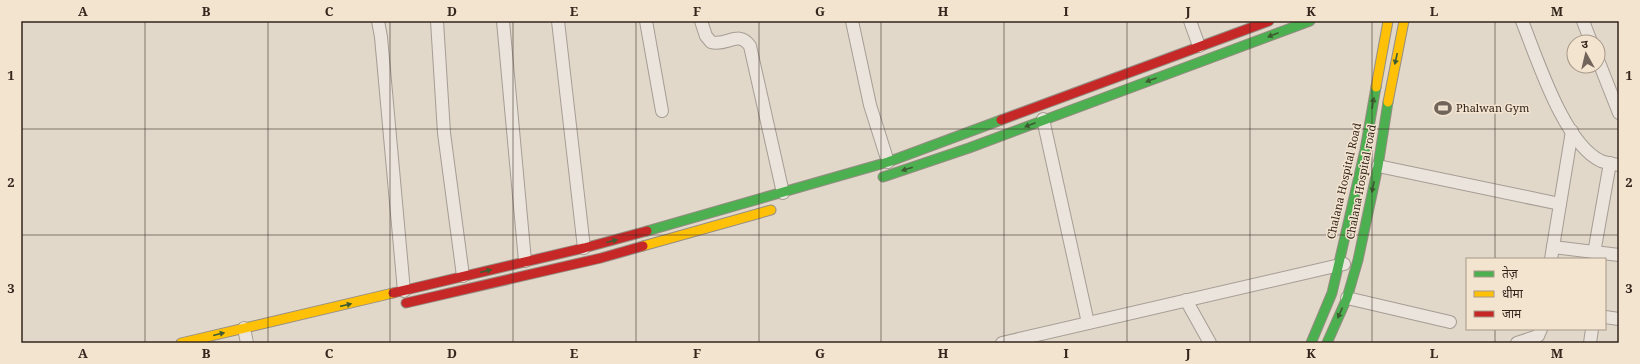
<svg xmlns="http://www.w3.org/2000/svg" width="1640" height="364" font-family="'Noto Serif','Noto Sans Devanagari',serif">
<style>
.lines{fill:none;stroke-linecap:round;stroke-linejoin:round}
.street-casing{stroke:#a69d94;stroke-width:14}
.fast-casing{stroke:#968d83;stroke-width:11}
.slow-casing{stroke:#968d83;stroke-width:11}
.jam-casing{stroke:#968d83;stroke-width:11}
.street{stroke:#eae4dc;stroke-width:12}
.fast{stroke:#4caf50;stroke-width:9}
.slow{stroke:#ffc107;stroke-width:9}
.jam{stroke:#c62828;stroke-width:9}
.oneway{fill:#3e5c31}
.grid{fill:none;stroke:#34251d;stroke-width:1;stroke-opacity:0.55}
.labels{text-anchor:middle;stroke-width:3;stroke-linejoin:round;paint-order:stroke}
.poi-label{font-size:11px;fill:#34251d;stroke:#f3e4cf;text-anchor:start}
.street-label{font-size:11px;fill:#34251d;stroke:#f3e4cf}
.neatline{fill:none;stroke:#34251d;stroke-width:1.5}
.grid-label{font-size:13px;text-anchor:middle;font-weight:bold;fill:#34251d}
</style>
<rect width="100%" height="100%" fill="#e1d8ca"/>
<g class="lines">
<g class="street-casing">
<g id="street">
<polyline points="378,21 381,37 404,291"/>
<polyline points="437,21 444,133 463,276"/>
<polyline points="503,21 525,261"/>
<polyline points="558,21 584,248"/>
<polyline points="646,21 662,111"/>
<path d="M701 21 706 36 711 42C727 47 738 29 750 46L783 193"/>
<polyline points="852,21 870,105 888,162"/>
<polyline points="1190,21 1199,46"/>
<path d="M1522 21C1537 58 1564 144 1601 161 1606 163 1613 164 1619 165"/>
<polyline points="1583,21 1591,42"/>
<polyline points="1598,60 1619,113"/>
<polyline points="1043,119 1088,323"/>
<polyline points="1378,166 1560,204"/>
<polyline points="1553,247 1619,255"/>
<polyline points="1594,253 1610,163"/>
<polyline points="1551,259 1572,131"/>
<polyline points="1347,298 1450,322"/>
<polyline points="1186,300 1210,343"/>
<polyline points="1605,317 1619,319"/>
<polyline points="244,328 247,343"/>
<polyline points="1002,343 1344,264"/>
<polyline points="1517,343 1538,336 1541,329"/>
<polyline points="1590,343 1592,329"/>
</g>
</g>
<g class="fast-casing">
<g id="fast">
<polyline points="883,177 969,148 1310,21"/>
<polyline points="647,231 888,162 1001,120"/>
<polyline points="1311,343 1332,293 1365,150 1376,87"/>
<polyline points="1327,343 1347,298 1358,260 1378,166 1388,102"/>
</g>
</g>
<g class="slow-casing">
<g id="slow">
<polyline points="1376,87 1388,21"/>
<polyline points="1388,102 1404,21"/>
<polyline points="643,246 771,210"/>
<polyline points="181,343 393,293"/>
</g>
</g>
<g class="jam-casing">
<g id="jam">
<polyline points="1001,120 1269,21"/>
<polyline points="393,293 584,248 647,231"/>
<polyline points="406,303 601,258 643,246"/>
</g>
</g>
<use href="#street" class="street"/>
<use href="#fast" class="fast"/>
<use href="#slow" class="slow"/>
<use href="#jam" class="jam"/>
</g>
<defs><path id="oneway-solid" d="M-6-.8H1V-3.2L6.5 0L1 3.2V.8H-6Z"/></defs>
<g class="oneway">
<use href="#oneway-solid" transform="translate(1273 35) rotate(159)"/>
<use href="#oneway-solid" transform="translate(1396 59) rotate(102)"/>
<use href="#oneway-solid" transform="translate(1151 80) rotate(160)"/>
<use href="#oneway-solid" transform="translate(1373 103) rotate(-80)"/>
<use href="#oneway-solid" transform="translate(1030 125) rotate(159)"/>
<use href="#oneway-solid" transform="translate(907 169) rotate(163)"/>
<use href="#oneway-solid" transform="translate(1373 187) rotate(102)"/>
<use href="#oneway-solid" transform="translate(612 241) rotate(-14)"/>
<use href="#oneway-solid" transform="translate(486 271) rotate(-13)"/>
<use href="#oneway-solid" transform="translate(346 305) rotate(-13)"/>
<use href="#oneway-solid" transform="translate(1340 313) rotate(114)"/>
<use href="#oneway-solid" transform="translate(219 334) rotate(-14)"/>
</g>
<path class="grid" d="M145 21V343M268 21V343M390 21V343M513 21V343M636 21V343M759 21V343M881 21V343M1004 21V343M1127 21V343M1250 21V343M1372 21V343M1495 21V259M21 129H1619M21 235H1619M1495 329V343"/>
<defs>
<g id="stadium-bare" transform="scale(1.38)"><path d="M0-5a6.5 5 0 1 0 0 10a6.5 5 0 1 0 0-10ZM-3.5-1.8h7v3.6h-7Z" fill="#71645a" stroke="#f3e4cf" stroke-width="2.5" paint-order="stroke"/></g>
</defs>
<g fill-rule="evenodd">
<use href="#stadium-bare" x="1443" y="108"/>
</g>
<g class="labels">
<g class="poi-label">
<text x="1456" y="112">Phalwan Gym</text>
</g>
<g class="street-label">
<text transform="translate(1344 181) rotate(-77)" y="4">Chalana Hospital Road</text>
<text transform="translate(1361 182) rotate(-79)" y="4">Chalana Hospital road</text>
</g>
</g>
<rect width="1640" height="364" fill="none" stroke="#f3e4cf" stroke-width="44"/>
<rect x="1466" y="258" width="140" height="72" fill="#f3e4cf" stroke="#a79888"/>
<rect x="1474" y="271" width="20" height="6" fill="#4caf50" stroke="#a79888"/>
<text x="1502" y="278" font-size="12" fill="#34251d">तेज़</text>
<rect x="1474" y="291" width="20" height="6" fill="#ffc107" stroke="#a79888"/>
<text x="1502" y="298" font-size="12" fill="#34251d">धीमा</text>
<rect x="1474" y="311" width="20" height="6" fill="#c62828" stroke="#a79888"/>
<text x="1502" y="318" font-size="12" fill="#34251d">जाम</text>
<g transform="translate(1586 54) rotate(352)"><circle r="19" fill="#f3e4cf" stroke="#a79888"/>
<path d="M0-3L7 15L0 10L-7 15Z" fill="#71645a"/>
<text y="-6" font-size="11" font-weight="bold" text-anchor="middle" fill="#34251d">उ</text>
</g>
<rect x="22" y="22" width="1596" height="320" class="neatline"/>
<g class="grid-label">
<text x="83" y="16">A</text>
<text x="206" y="16">B</text>
<text x="329" y="16">C</text>
<text x="452" y="16">D</text>
<text x="574" y="16">E</text>
<text x="697" y="16">F</text>
<text x="820" y="16">G</text>
<text x="943" y="16">H</text>
<text x="1066" y="16">I</text>
<text x="1188" y="16">J</text>
<text x="1311" y="16">K</text>
<text x="1434" y="16">L</text>
<text x="1557" y="16">M</text>
<text x="11" y="80">1</text>
<text x="1629" y="80">1</text>
<text x="11" y="187">2</text>
<text x="1629" y="187">2</text>
<text x="11" y="293">3</text>
<text x="1629" y="293">3</text>
<text x="83" y="358">A</text>
<text x="206" y="358">B</text>
<text x="329" y="358">C</text>
<text x="452" y="358">D</text>
<text x="574" y="358">E</text>
<text x="697" y="358">F</text>
<text x="820" y="358">G</text>
<text x="943" y="358">H</text>
<text x="1066" y="358">I</text>
<text x="1188" y="358">J</text>
<text x="1311" y="358">K</text>
<text x="1434" y="358">L</text>
<text x="1557" y="358">M</text>
</g>
</svg>
